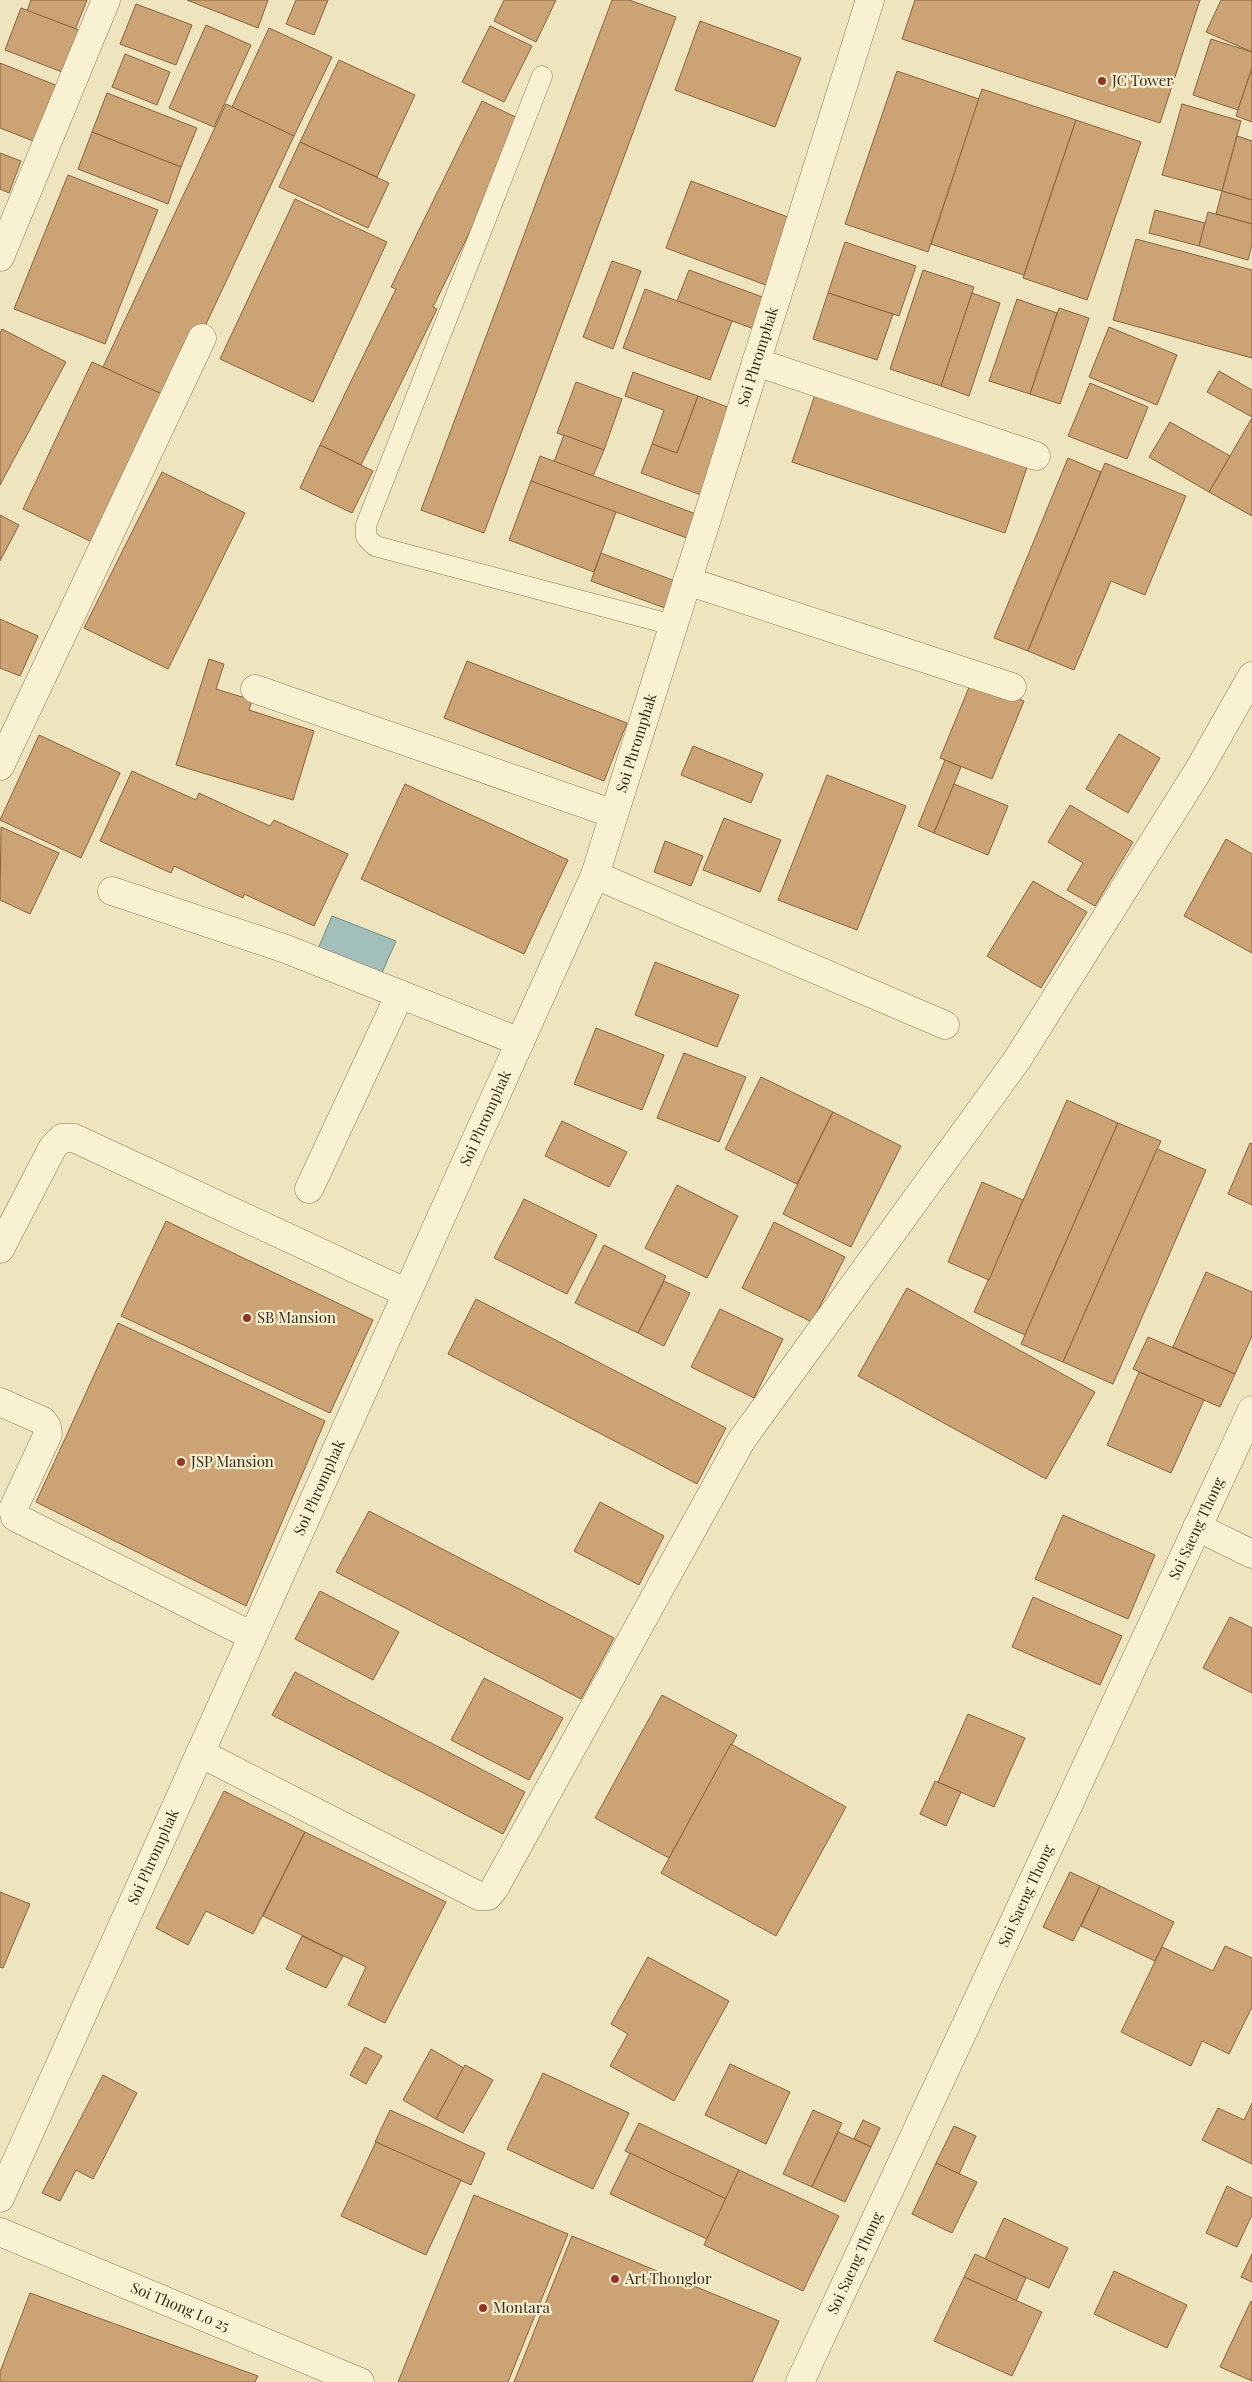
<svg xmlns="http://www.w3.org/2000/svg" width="1252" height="2382" font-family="'Playfair Display',serif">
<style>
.water{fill:#a2bfba;stroke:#6a8d88}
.building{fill:#cca374;stroke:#86623d}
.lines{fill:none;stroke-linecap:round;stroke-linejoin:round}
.service-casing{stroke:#867657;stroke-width:21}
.minor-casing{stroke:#867657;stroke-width:29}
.service{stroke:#f9f2d2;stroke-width:20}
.minor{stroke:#f9f2d2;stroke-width:28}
.poi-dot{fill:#953327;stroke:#f5eece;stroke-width:2}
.labels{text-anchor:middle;stroke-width:4.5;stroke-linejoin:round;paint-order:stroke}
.poi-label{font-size:15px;fill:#362b1c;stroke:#f5eece;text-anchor:start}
.street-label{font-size:15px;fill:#362b1c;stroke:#f5eece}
</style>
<rect width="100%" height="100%" fill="#eee5bf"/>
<polygon class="water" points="332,916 396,941 380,977 317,951"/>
<g class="building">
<polygon points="31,0 87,0 75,30 27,11"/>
<polygon points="187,0 268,0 258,28"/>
<polygon points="296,0 328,0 314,35 286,24"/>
<polygon points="504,0 556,0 536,42 494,21"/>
<polygon points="612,0 629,0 676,17 484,533 421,510"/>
<polygon points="915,0 1200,0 1160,123 902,39"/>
<polygon points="1221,0 1252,0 1252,52 1206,32"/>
<polygon points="136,4 192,25 176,65 120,44"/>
<polygon points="21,8 79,30 62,72 5,50"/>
<polygon points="700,21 801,58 775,127 675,90"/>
<polygon points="206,25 251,45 214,127 169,108"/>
<polygon points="490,26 532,46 504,102 462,82"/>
<polygon points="269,28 332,57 294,136 232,107"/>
<polygon points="1211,39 1252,52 1252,68 1238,110 1193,95"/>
<polygon points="125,54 170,72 157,105 112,87"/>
<polygon points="339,60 415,95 377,177 300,142"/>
<polygon points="0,63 63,88 41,144 0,128"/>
<polygon points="1252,68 1252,122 1236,116"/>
<polygon points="897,71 979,99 928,252 845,224"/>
<polygon points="982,89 1076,120 1024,275 931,244"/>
<polygon points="107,93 197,128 181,167 92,132"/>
<polygon points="482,101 524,121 433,307 437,309 361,465 320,445 396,289 391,287"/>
<polygon points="226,104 294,136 171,399 103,367"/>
<polygon points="1182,104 1241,121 1222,191 1162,175"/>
<polygon points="1076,120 1141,142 1087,300 1023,278"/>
<polygon points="92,132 181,167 168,204 78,169"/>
<polygon points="1237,136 1252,141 1252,200 1222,191"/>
<polygon points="300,142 389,183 368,228 279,187"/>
<polygon points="0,153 21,161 9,193 0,189"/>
<polygon points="68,175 158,210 105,344 14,309"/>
<polygon points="691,181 796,220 771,287 666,248"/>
<polygon points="1222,191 1252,200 1252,224 1216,214"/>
<polygon points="295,199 387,242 313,402 220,359"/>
<polygon points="1155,210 1205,223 1199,246 1149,233"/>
<polygon points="1208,212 1252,224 1252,245 1248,260 1199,246"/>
<polygon points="1136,239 1252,270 1252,358 1113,320"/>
<polygon points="845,242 916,266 899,316 828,293"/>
<polygon points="612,261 641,271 613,349 583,337"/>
<polygon points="689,270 768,299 757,330 677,301"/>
<polygon points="923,270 974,287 941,386 890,369"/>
<polygon points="645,289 732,321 710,380 623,348"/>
<polygon points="828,293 893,314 877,360 813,339"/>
<polygon points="972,293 1000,303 969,396 941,386"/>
<polygon points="1017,299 1057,313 1030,394 989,381"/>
<polygon points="1059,308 1089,318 1060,404 1030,394"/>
<polygon points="1109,327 1177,355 1157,405 1089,377"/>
<polygon points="2,329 66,362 0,485 0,333"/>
<polygon points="92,362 162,394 92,542 23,509"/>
<polygon points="1219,371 1252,390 1252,417 1207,392"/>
<polygon points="633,372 698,396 677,453 652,444 664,410 625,396"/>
<polygon points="576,382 622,399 604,450 557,433"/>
<polygon points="1090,383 1148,407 1127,459 1068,436"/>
<polygon points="818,386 1030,458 1005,533 792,462"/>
<polygon points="698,396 733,409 701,495 641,473 652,444 677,453"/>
<polygon points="1252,418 1252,516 1209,492"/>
<polygon points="1170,422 1230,456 1209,492 1149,457"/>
<polygon points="564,435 604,450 593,476 554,462"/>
<polygon points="320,445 373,471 352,513 300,488"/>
<polygon points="540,456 696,514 687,538 531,481"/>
<polygon points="1068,458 1101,472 1028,651 994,638"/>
<polygon points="1105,463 1186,496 1145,595 1111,581 1074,670 1028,651"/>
<polygon points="162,472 245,513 168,669 84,628"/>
<polygon points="531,481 616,512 594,572 509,540"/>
<polygon points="0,515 19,525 0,561"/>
<polygon points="601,553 675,581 665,608 591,581"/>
<polygon points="0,619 38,636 20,676 0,668"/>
<polygon points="209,659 224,664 216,689 252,700 249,710 314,731 293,800 176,765"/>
<polygon points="467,661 627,723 604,781 444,718"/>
<polygon points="972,680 1024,701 992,779 940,758"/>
<polygon points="1119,734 1160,758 1128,813 1086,789"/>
<polygon points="39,735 120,773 81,858 0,820"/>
<polygon points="693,746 763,774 751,803 681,775"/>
<polygon points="945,760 961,767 934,833 918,826"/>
<polygon points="132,771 196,800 199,793 270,826 274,820 348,854 314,926 244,894 243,898 174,866 171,873 100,841"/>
<polygon points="827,775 906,806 857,930 778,900"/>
<polygon points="405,784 568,860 524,954 361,879"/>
<polygon points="954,784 1008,806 988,855 934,833"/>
<polygon points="1070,805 1133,842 1095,906 1067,890 1083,863 1048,842"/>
<polygon points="724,818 781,840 760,892 703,870"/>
<polygon points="1,827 59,853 30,914 0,900"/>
<polygon points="1226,839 1252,854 1252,953 1184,916"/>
<polygon points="665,841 703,856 691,886 654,872"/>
<polygon points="1033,881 1087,912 1041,988 987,956"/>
<polygon points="655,962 739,995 717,1047 635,1015"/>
<polygon points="596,1028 664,1055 642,1110 574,1084"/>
<polygon points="684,1053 746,1077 719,1142 657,1118"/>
<polygon points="761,1077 833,1112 797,1184 725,1149"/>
<polygon points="1067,1100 1118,1123 1025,1335 974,1312"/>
<polygon points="833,1112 901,1146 851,1247 783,1214"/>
<polygon points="562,1121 627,1152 609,1187 545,1156"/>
<polygon points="1118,1123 1161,1141 1063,1362 1021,1344"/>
<polygon points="1250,1143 1252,1144 1252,1205 1228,1194"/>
<polygon points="1157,1149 1206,1170 1113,1384 1063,1362"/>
<polygon points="982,1182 1023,1200 989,1280 948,1262"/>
<polygon points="677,1185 738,1216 707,1278 645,1248"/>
<polygon points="524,1199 597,1235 567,1294 494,1258"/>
<polygon points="166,1221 373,1320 330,1413 121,1316"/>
<polygon points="774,1222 845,1257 812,1322 742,1288"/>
<polygon points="604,1245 666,1276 638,1333 575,1303"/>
<polygon points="1206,1272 1252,1292 1252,1336 1235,1374 1173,1347"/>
<polygon points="664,1281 690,1293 664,1346 638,1333"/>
<polygon points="907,1288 1095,1392 1046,1479 858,1376"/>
<polygon points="476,1299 726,1428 697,1484 448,1354"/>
<polygon points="720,1309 783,1339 754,1398 691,1367"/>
<polygon points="118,1323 325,1421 246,1606 36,1502"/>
<polygon points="1148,1337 1235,1374 1220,1407 1133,1369"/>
<polygon points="1139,1372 1204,1400 1171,1473 1107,1445"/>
<polygon points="600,1502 664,1536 639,1585 574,1551"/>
<polygon points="369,1511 614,1638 581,1699 336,1572"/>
<polygon points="1063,1515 1155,1555 1128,1619 1035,1579"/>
<polygon points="320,1591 399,1632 373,1680 295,1639"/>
<polygon points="1033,1597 1122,1636 1100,1685 1012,1647"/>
<polygon points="1230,1617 1252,1628 1252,1693 1203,1668"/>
<polygon points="295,1672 525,1792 503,1834 272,1715"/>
<polygon points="484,1678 563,1718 529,1780 451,1740"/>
<polygon points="662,1695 737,1735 669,1858 595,1818"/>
<polygon points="968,1714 1025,1738 994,1807 938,1782"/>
<polygon points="731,1744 846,1807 776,1936 661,1873"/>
<polygon points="935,1781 961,1792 946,1826 920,1814"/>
<polygon points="224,1791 305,1832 253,1934 206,1911 188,1945 156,1928"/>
<polygon points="305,1832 446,1902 385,2023 348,2005 366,1967 263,1916"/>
<polygon points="1070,1872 1100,1886 1073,1941 1043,1927"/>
<polygon points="1100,1886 1174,1922 1155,1961 1081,1926"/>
<polygon points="0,1892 30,1904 3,1968 0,1967"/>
<polygon points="302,1936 343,1956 326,1988 286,1969"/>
<polygon points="1225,1946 1252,1958 1252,2007 1229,2054 1202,2041 1191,2066 1121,2032 1162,1947 1213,1971"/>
<polygon points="648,1957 729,2001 674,2101 610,2066 628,2034 611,2024"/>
<polygon points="365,2047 382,2056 366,2084 350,2075"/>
<polygon points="431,2049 464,2068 436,2119 403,2100"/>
<polygon points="730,2064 790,2092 766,2144 705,2115"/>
<polygon points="465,2065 493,2080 463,2133 436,2119"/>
<polygon points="543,2073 629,2113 593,2189 507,2149"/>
<polygon points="103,2075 137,2093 93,2179 76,2170 60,2201 42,2193"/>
<polygon points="1252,2103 1252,2164 1202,2140 1218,2108 1244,2120"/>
<polygon points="390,2110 485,2153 471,2185 375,2142"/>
<polygon points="813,2110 842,2123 812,2187 783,2174"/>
<polygon points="863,2120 880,2128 871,2147 854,2139"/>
<polygon points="639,2123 739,2170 726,2199 625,2151"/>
<polygon points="954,2126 976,2136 959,2174 936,2163"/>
<polygon points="838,2132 871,2147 845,2202 812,2187"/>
<polygon points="376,2142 461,2180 426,2255 341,2216"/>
<polygon points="630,2153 726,2199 707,2239 610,2194"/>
<polygon points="936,2163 977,2182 952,2233 912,2214"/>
<polygon points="739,2170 839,2216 803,2291 704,2245"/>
<polygon points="1227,2186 1252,2198 1252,2215 1237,2247 1206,2233"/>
<polygon points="474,2195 568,2234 508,2382 398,2382"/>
<polygon points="1004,2218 1068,2248 1049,2288 985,2259"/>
<polygon points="572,2236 779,2321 752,2382 514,2382"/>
<polygon points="975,2254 1026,2278 1016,2301 964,2277"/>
<polygon points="1252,2254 1252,2282 1241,2277"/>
<polygon points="1114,2271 1187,2305 1167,2348 1094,2314"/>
<polygon points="964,2277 1042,2312 1012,2376 934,2341"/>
<polygon points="30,2293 258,2376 255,2382 0,2382 0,2372"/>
<polygon points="1251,2301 1252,2302 1252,2381 1220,2367"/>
</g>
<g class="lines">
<g class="service-casing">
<polyline id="service" points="542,76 366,525 366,537 375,546 673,625"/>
</g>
<g class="minor-casing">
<g id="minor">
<polyline points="0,257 106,0"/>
<polyline points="756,362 1036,456"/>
<polyline points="687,581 1012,687"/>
<polyline points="255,689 614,814"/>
<polyline points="0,766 202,338"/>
<polyline points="595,875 945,1025"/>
<polyline points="112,891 286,949 520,1042"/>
<polyline points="309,1189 400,994"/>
<polyline points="0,1249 53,1147 62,1138 74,1138 407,1293"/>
<polyline points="0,1402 43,1421 47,1427 48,1434 13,1509 15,1517 252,1636"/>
<polyline points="1197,1527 1252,1554"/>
<polyline points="200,1753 479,1896 488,1896 494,1889 741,1441 1017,1060 1198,771 1252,676"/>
<path id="s1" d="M0 2198 595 875 870 0"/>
<path id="s2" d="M0 2232 360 2382"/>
<path id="s3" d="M800 2382 1252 1410"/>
</g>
</g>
<use href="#service" class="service"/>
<use href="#minor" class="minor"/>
</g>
<g class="poi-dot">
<circle cx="1102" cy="81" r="5"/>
<circle cx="247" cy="1318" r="5"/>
<circle cx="181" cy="1462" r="5"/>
<circle cx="615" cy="2279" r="5"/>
<circle cx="483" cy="2308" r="5"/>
</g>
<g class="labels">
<g class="poi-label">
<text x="1112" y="86">JC Tower</text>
<text x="257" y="1323">SB Mansion</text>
<text x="191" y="1467">JSP Mansion</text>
<text x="625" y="2284">Art Thonglor</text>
<text x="493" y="2313">Montara</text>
</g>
<g class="street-label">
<text dy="5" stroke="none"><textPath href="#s1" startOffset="1994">Soi Phromphak</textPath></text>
<text dy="5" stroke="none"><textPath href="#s1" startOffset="1589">Soi Phromphak</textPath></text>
<text dy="5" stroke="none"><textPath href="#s1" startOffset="1184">Soi Phromphak</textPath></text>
<text dy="5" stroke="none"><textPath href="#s1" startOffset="779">Soi Phromphak</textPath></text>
<text dy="5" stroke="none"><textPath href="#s3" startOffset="941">Soi Saeng Thong</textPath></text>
<text dy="5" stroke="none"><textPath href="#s1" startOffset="374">Soi Phromphak</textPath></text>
<text dy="5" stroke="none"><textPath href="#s3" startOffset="536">Soi Saeng Thong</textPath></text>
<text dy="5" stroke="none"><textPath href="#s3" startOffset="131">Soi Saeng Thong</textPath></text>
<text dy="5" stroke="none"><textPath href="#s2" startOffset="195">Soi Thong Lo 25</textPath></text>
</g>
</g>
</svg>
